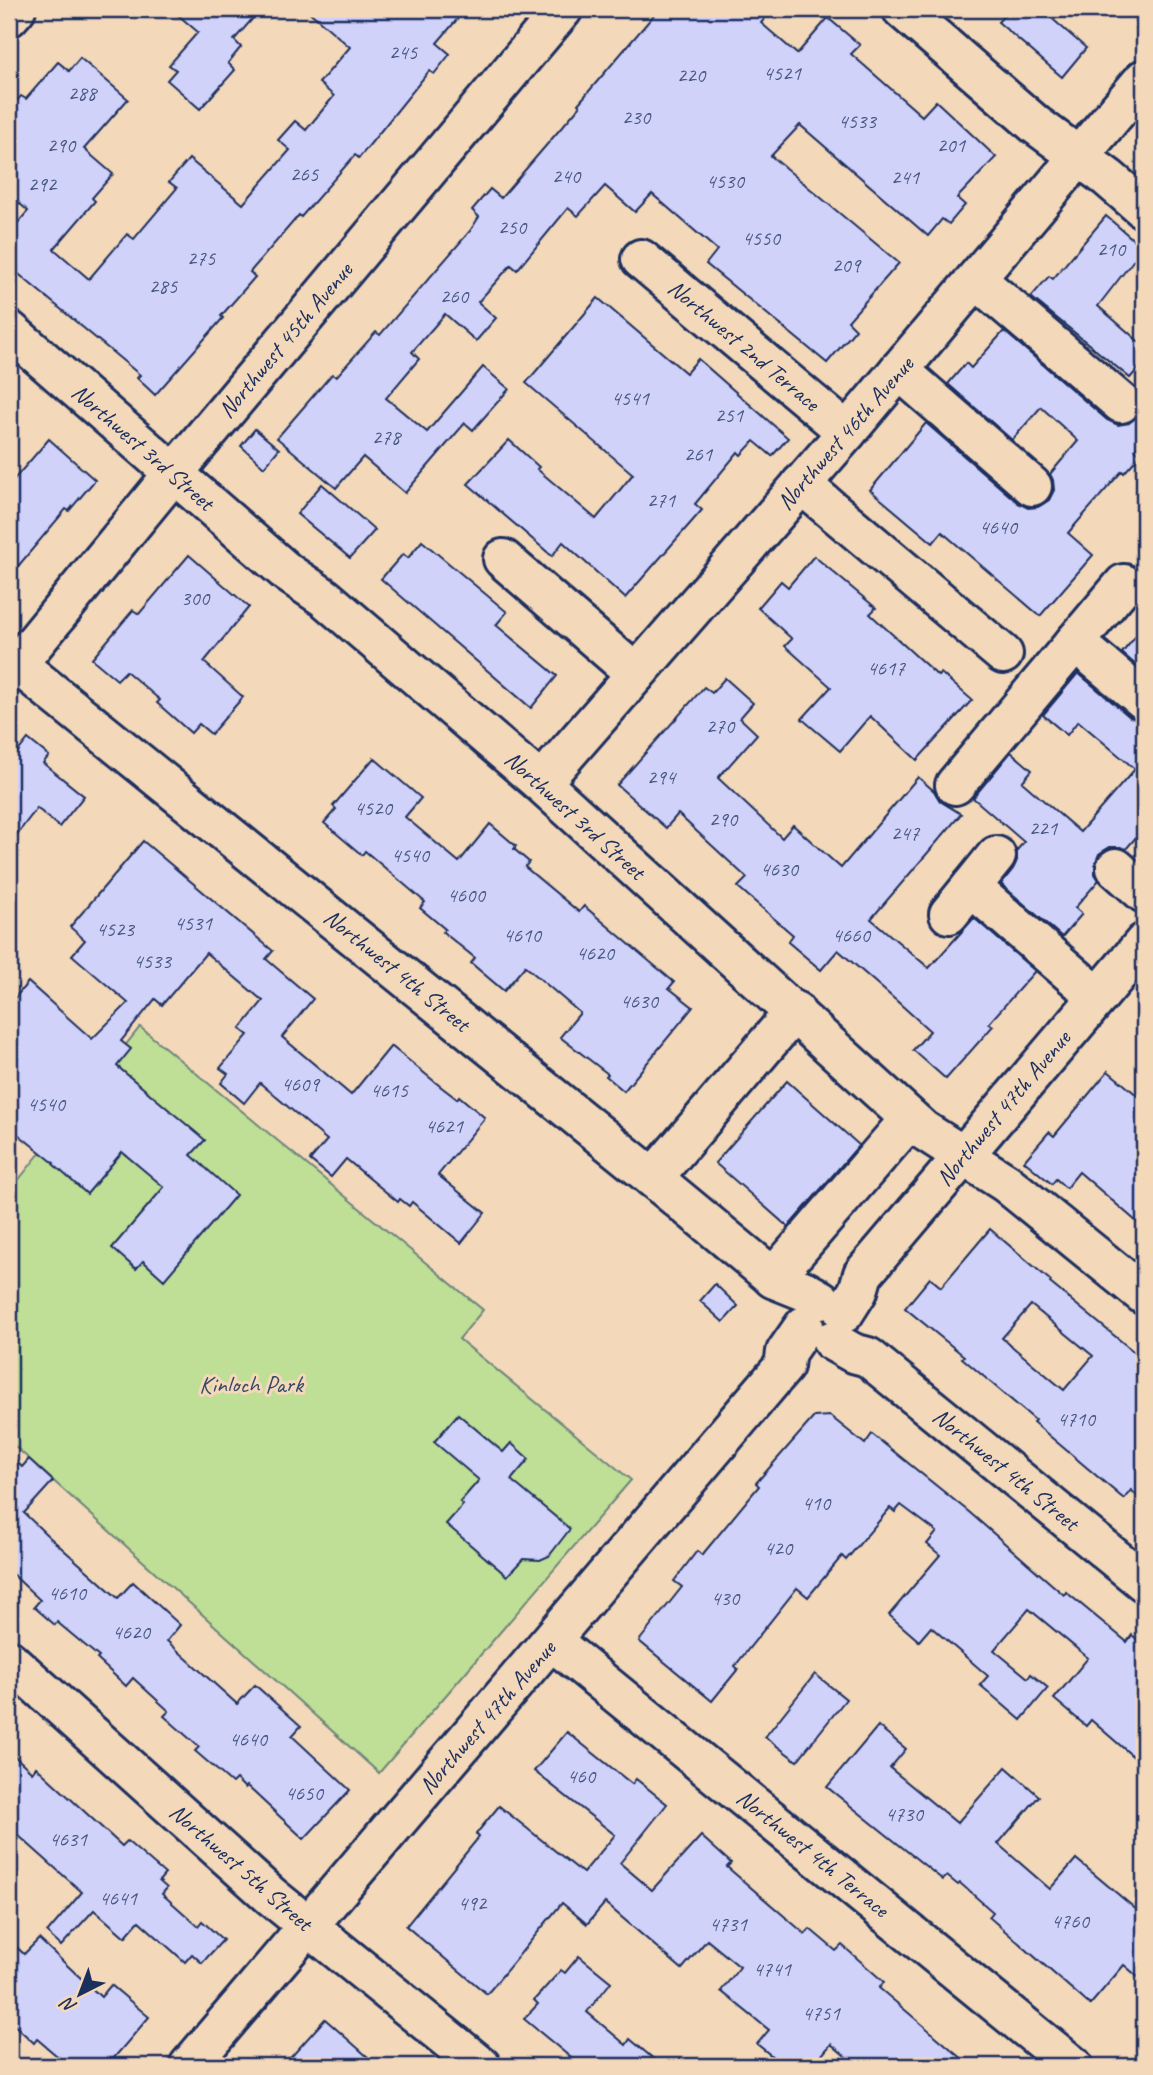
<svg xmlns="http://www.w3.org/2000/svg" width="1153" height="2075" font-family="Caveat,sans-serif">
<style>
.green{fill:#bfde96;stroke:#6d867a;stroke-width:2}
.building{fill:#d1d2fa;stroke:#1b2f5e;stroke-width:2;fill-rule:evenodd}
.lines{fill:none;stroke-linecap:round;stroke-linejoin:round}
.minor-casing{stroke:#1b2f5e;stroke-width:44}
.minor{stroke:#f4d8ba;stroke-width:38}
.labels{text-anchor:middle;stroke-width:6;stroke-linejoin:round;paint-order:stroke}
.number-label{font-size:21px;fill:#485885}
.street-label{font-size:24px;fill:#1b2f5e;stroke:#f4d8ba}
.park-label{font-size:24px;fill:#344966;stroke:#f4d8ba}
</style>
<rect width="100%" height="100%" fill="#f4d8ba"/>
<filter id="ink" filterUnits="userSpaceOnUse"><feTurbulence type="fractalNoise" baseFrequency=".0143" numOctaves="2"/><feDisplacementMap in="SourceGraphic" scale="14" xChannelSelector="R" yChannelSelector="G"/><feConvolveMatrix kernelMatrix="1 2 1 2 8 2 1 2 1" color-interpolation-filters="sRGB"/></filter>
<g filter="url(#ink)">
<polygon class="green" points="140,1027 483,1310 459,1339 631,1480 379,1773 9,1441 9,1192"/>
<g class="building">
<polygon points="171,9 261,9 234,40 241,47 228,63 235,70 200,109 167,80 176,70 169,65 198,32"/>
<polygon points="306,9 466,9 437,43 450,54 434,74 429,71 359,158 355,155 301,217 299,215 250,272 255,277 221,316 223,318 155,395 137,378 140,375 9,266 9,233 28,211 9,194 9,111 21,96 26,99 58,62 69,71 80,58 128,99 84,149 113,174 92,198 95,201 54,249 89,279 127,234 134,239 177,188 169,182 189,159 243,204 290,150 278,140 295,121 306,130 334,96 319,83 350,47"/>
<polygon points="659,9 773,9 761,23 797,54 828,18 860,45 851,54 922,116 936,101 996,157 957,198 965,205 949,224 942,219 928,236 800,125 771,156 899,263 848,321 856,329 827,363 706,264 717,250 652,194 635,212 605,186 578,216 568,208 517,270 511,265 478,302 496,318 476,341 445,314 412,352 419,359 386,398 427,432 483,367 509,389 473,430 465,423 405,493 363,457 336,488 277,438 332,374 336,377 376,332 380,335 470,231 479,217 472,210 490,189 501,198 580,106 578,104"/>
<polygon points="1010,9 1041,9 1086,48 1062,77 998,22"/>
<polygon points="1106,216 1143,248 1098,306 1144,346 1144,362 1130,378 1031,297 1049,276 1053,279"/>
<polygon points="598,298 686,373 698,359 788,438 772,456 754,441 741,455 738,452 695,504 702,510 625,598 563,542 552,556 468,484 509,440 539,467 537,469 596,519 633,474 526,383"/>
<polygon points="1004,331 1107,420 1118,425 1129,423 1140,413 1144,417 1144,438 1135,449 1141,454 1124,473 1122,471 1068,533 1093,555 1040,616 942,532 933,543 870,490 926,423 1018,503 1028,508 1038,507 1049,500 1054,490 1053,480 1050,474 1078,441 1041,407 1012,440 948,384 966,363 971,368"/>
<polygon points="255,429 279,449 264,467 241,446"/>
<polygon points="49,439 95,480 69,511 66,509 9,577 9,485"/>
<polygon points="322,484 375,530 350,558 297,514"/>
<polygon points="422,541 507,612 496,625 557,676 531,708 381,579 403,554 408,558"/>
<polygon points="189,555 249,607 204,662 243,697 211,734 199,724 191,733 157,703 160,700 126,671 117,680 92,659 133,610 139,614"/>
<polygon points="814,556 876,608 870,614 938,676 941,673 972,700 917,760 870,716 840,751 802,719 831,687 785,646 792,639 758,608 781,581 788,587"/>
<polygon points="1144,626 1144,672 1122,653"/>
<polygon points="1078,673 1130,717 1144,721 1144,828 1126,849 1120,847 1110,847 1099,854 1095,864 1095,874 1099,880 1075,908 1082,914 1062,937 1001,884 1013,869 1017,860 1017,850 1024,842 973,798 1011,752 1032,770 1022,782 1080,832 1135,769 1078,721 1067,735 1043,715"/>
<polygon points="725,678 753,703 740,718 757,734 718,778 782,838 793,825 841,868 918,777 934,791 940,801 961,814 871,919 929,968 974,918 1035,971 989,1023 993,1026 946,1079 913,1050 930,1031 899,1003 838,950 821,970 788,942 793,935 738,887 747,878 678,814 666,828 617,785 704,687 712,693"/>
<polygon points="28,739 49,756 43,763 84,796 59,827 37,808 9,845 9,763"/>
<polygon points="374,758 421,798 405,817 459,862 490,824 516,846 514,849 529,862 525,867 579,912 584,906 674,982 669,988 693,1007 624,1091 606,1076 608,1074 560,1037 580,1013 525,966 504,991 471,963 475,958 443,932 445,929 420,908 425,902 365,851 362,855 324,823 336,809 333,806"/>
<polygon points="143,841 273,951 266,959 313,999 282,1037 351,1095 391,1046 440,1086 457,1099 459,1096 485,1118 438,1175 485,1213 461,1243 412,1202 409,1206 400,1199 398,1202 346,1159 331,1177 310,1160 327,1140 260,1083 244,1103 221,1083 228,1074 220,1068 248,1035 240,1029 263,1001 206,953 162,1005 155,999 121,1041 131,1049 117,1066 205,1140 191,1155 236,1195 164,1280 143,1261 136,1269 112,1248 164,1187 122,1152 87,1194 53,1164 54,1163 9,1127 9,1005 28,982 92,1039 128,1003 72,955 85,940 70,927"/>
<polygon points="1108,1071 1144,1101 1144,1228 1079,1172 1066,1188 1056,1179 1052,1184 1024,1161 1049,1132 1054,1136"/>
<polygon points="787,1081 859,1145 788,1227 715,1163"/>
<path d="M990 1229 1051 1281 1050 1283 1144 1360V1502L1131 1490 1124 1499 1033 1422 1035 1420 962 1358 964 1356 905 1308 930 1278 941 1287ZM1031 1305 1093 1356 1064 1390 1002 1338Z"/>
<polygon points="715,1284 738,1306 723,1322 700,1301"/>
<polygon points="458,1414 503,1452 511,1443 529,1459 511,1480 570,1529 549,1556 540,1560 523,1559 507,1576 446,1524 463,1505 460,1502 479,1480 434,1442"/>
<polygon points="830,1416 865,1444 872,1434 969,1512 1064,1595 1066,1592 1127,1642 1132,1635 1144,1645 1144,1766 1091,1720 1086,1726 1054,1699 1088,1658 1029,1609 994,1650 1028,1678 1031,1674 1048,1688 1021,1720 980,1685 988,1676 931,1627 919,1641 889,1615 940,1555 927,1544 937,1532 901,1505 895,1512 890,1508 846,1560 842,1556 808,1597 797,1588 735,1666 738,1669 712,1701 639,1641 682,1587 674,1581 697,1551 702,1555 759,1486 756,1483 814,1417"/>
<polygon points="9,1454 22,1467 29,1459 53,1481 24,1513 47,1535 118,1598 133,1582 180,1625 167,1641 237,1704 255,1685 301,1726 292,1736 350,1790 304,1839 247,1786 245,1788 236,1779 232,1783 195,1751 199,1747 164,1716 169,1711 133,1678 126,1686 97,1659 99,1657 57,1622 55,1625 34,1607 40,1600 9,1571"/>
<polygon points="815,1674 846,1699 797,1761 765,1737"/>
<polygon points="878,1726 906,1749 890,1768 957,1823 1006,1767 1039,1796 998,1844 1050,1889 1076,1859 1144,1916 1144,1982 1124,1965 1090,2005 989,1917 993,1912 960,1883 958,1885 947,1876 943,1880 827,1787"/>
<polygon points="567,1732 632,1784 636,1779 667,1804 620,1863 652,1890 701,1836 731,1863 727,1867 805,1934 810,1929 836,1951 842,1945 884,1982 879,1988 971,2066 857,2066 831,2044 813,2066 784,2066 757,2044 769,2030 721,1991 740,1967 707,1940 682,1969 605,1903 587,1924 562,1903 487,1994 456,1968 406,1926 479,1837 476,1834 499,1806 583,1873 615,1835 534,1771"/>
<polygon points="9,1751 32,1772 36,1767 122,1846 127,1841 165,1874 159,1881 167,1888 162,1894 198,1926 202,1921 223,1940 202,1963 192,1954 185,1962 139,1921 125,1937 94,1910 61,1946 47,1933 82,1892 9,1827"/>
<polygon points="39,1939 101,1997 111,1985 149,2017 107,2066 69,2066 37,2039 34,2043 9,2020 9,1940 24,1954"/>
<polygon points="579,1956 611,1982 587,2012 626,2045 630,2039 662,2066 581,2066 524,2019 538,2004 534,2000 561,1970 565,1973"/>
<polygon points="325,2019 378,2066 283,2066"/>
</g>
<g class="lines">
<g class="minor-casing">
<g id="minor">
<polyline points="902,9 1036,125 1108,178 1144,209"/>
<polyline points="9,17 16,9"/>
<polyline points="641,259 847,432"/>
<polyline points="976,279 1121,403"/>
<polyline points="9,330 288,573 325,598 541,783 923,1130 1006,1183 1144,1295"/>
<polyline points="899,370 1032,486"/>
<polyline points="801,484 1003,654"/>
<polyline points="503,559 636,674"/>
<polyline points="1124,584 1075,642 1144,700"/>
<polyline points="17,664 653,1178 775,1279 805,1291 821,1300"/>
<polyline points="9,674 173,474 563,9"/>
<polyline points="541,783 847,432 1144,79"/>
<polyline points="955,785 1075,642"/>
<polyline points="1116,868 1144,893"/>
<polyline points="971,887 996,856"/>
<polyline points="949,914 971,887 1098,997"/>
<polyline points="653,1178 795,1011"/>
<polyline points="773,1278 910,1119"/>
<polyline points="844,1313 858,1291 863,1274 1144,943"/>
<polyline points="832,1341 853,1353 868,1357 1144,1582"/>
<polyline points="552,1641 1073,2066"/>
<polyline points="9,1660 271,1896 481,2066"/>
<polyline points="189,2066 784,1366 786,1352 804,1326"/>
</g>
</g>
<use href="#minor" class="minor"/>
</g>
</g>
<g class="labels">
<g class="number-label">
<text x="403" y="59">245</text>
<text x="782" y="80">4521</text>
<text x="691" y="82">220</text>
<text x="82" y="100">288</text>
<text x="636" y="124">230</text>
<text x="857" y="128">4533</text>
<text x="61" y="152">290</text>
<text x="951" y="152">201</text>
<text x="304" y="181">265</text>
<text x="566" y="183">240</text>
<text x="905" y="184">241</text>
<text x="725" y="188">4530</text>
<text x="42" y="191">292</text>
<text x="512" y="234">250</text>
<text x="761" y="245">4550</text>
<text x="1111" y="256">210</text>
<text x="201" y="265">275</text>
<text x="846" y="272">209</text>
<text x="163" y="293">285</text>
<text x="454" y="303">260</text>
<text x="630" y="405">4541</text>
<text x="729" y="422">251</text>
<text x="386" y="444">278</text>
<text x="698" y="461">261</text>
<text x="661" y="507">271</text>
<text x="998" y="534">4640</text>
<text x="195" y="605">300</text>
<text x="886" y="675">4617</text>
<text x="720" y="733">270</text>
<text x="661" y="784">294</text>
<text x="373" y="815">4520</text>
<text x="723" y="826">290</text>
<text x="1043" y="835">221</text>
<text x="905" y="840">247</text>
<text x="410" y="862">4540</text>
<text x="779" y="876">4630</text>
<text x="466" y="902">4600</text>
<text x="193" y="930">4531</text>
<text x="115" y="936">4523</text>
<text x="522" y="942">4610</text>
<text x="851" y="942">4660</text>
<text x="595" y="960">4620</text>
<text x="152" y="968">4533</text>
<text x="639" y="1008">4630</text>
<text x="300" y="1091">4609</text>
<text x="389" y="1097">4615</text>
<text x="46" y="1111">4540</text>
<text x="444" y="1133">4621</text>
<text x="1076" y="1426">4710</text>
<text x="816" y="1510">410</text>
<text x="778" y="1555">420</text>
<text x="67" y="1600">4610</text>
<text x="725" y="1605">430</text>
<text x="131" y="1639">4620</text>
<text x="248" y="1746">4640</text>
<text x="581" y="1783">460</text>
<text x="304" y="1800">4650</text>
<text x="904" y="1821">4730</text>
<text x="68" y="1846">4631</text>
<text x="118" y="1905">4641</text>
<text x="472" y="1910">492</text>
<text x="1070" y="1928">4760</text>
<text x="728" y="1931">4731</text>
<text x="772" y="1976">4741</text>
<text x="821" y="2020">4751</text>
</g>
<g class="street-label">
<text transform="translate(285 340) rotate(-50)" y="8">Northwest 45th Avenue</text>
<text transform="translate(744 345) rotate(40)" y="8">Northwest 2nd Terrace</text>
<text transform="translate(845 433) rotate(-49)" y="8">Northwest 46th Avenue</text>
<text transform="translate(143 447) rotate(41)" y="8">Northwest 3rd Street</text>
<text transform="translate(575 815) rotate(42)" y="8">Northwest 3rd Street</text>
<text transform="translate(397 970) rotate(39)" y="8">Northwest 4th Street</text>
<text transform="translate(1003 1108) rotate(-50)" y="8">Northwest 47th Avenue</text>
<text transform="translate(1006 1469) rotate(39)" y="8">Northwest 4th Street</text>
<text transform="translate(487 1717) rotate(-49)" y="8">Northwest 47th Avenue</text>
<text transform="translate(813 1853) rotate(39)" y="8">Northwest 4th Terrace</text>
<text transform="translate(241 1867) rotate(41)" y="8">Northwest 5th Street</text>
</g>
<g class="park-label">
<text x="251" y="1392">Kinloch Park</text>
</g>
</g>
<rect width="1153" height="2075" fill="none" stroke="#f4d8ba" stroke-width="35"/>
<rect x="18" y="18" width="1118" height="2040" fill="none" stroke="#1b2f5e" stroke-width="2.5" filter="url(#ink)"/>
<g transform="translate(80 1994) rotate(222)" stroke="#f4d8ba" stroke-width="5" paint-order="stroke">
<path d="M0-5L12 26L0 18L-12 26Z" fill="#1b2f5e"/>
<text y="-10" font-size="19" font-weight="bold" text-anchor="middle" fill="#1b2f5e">N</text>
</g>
</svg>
